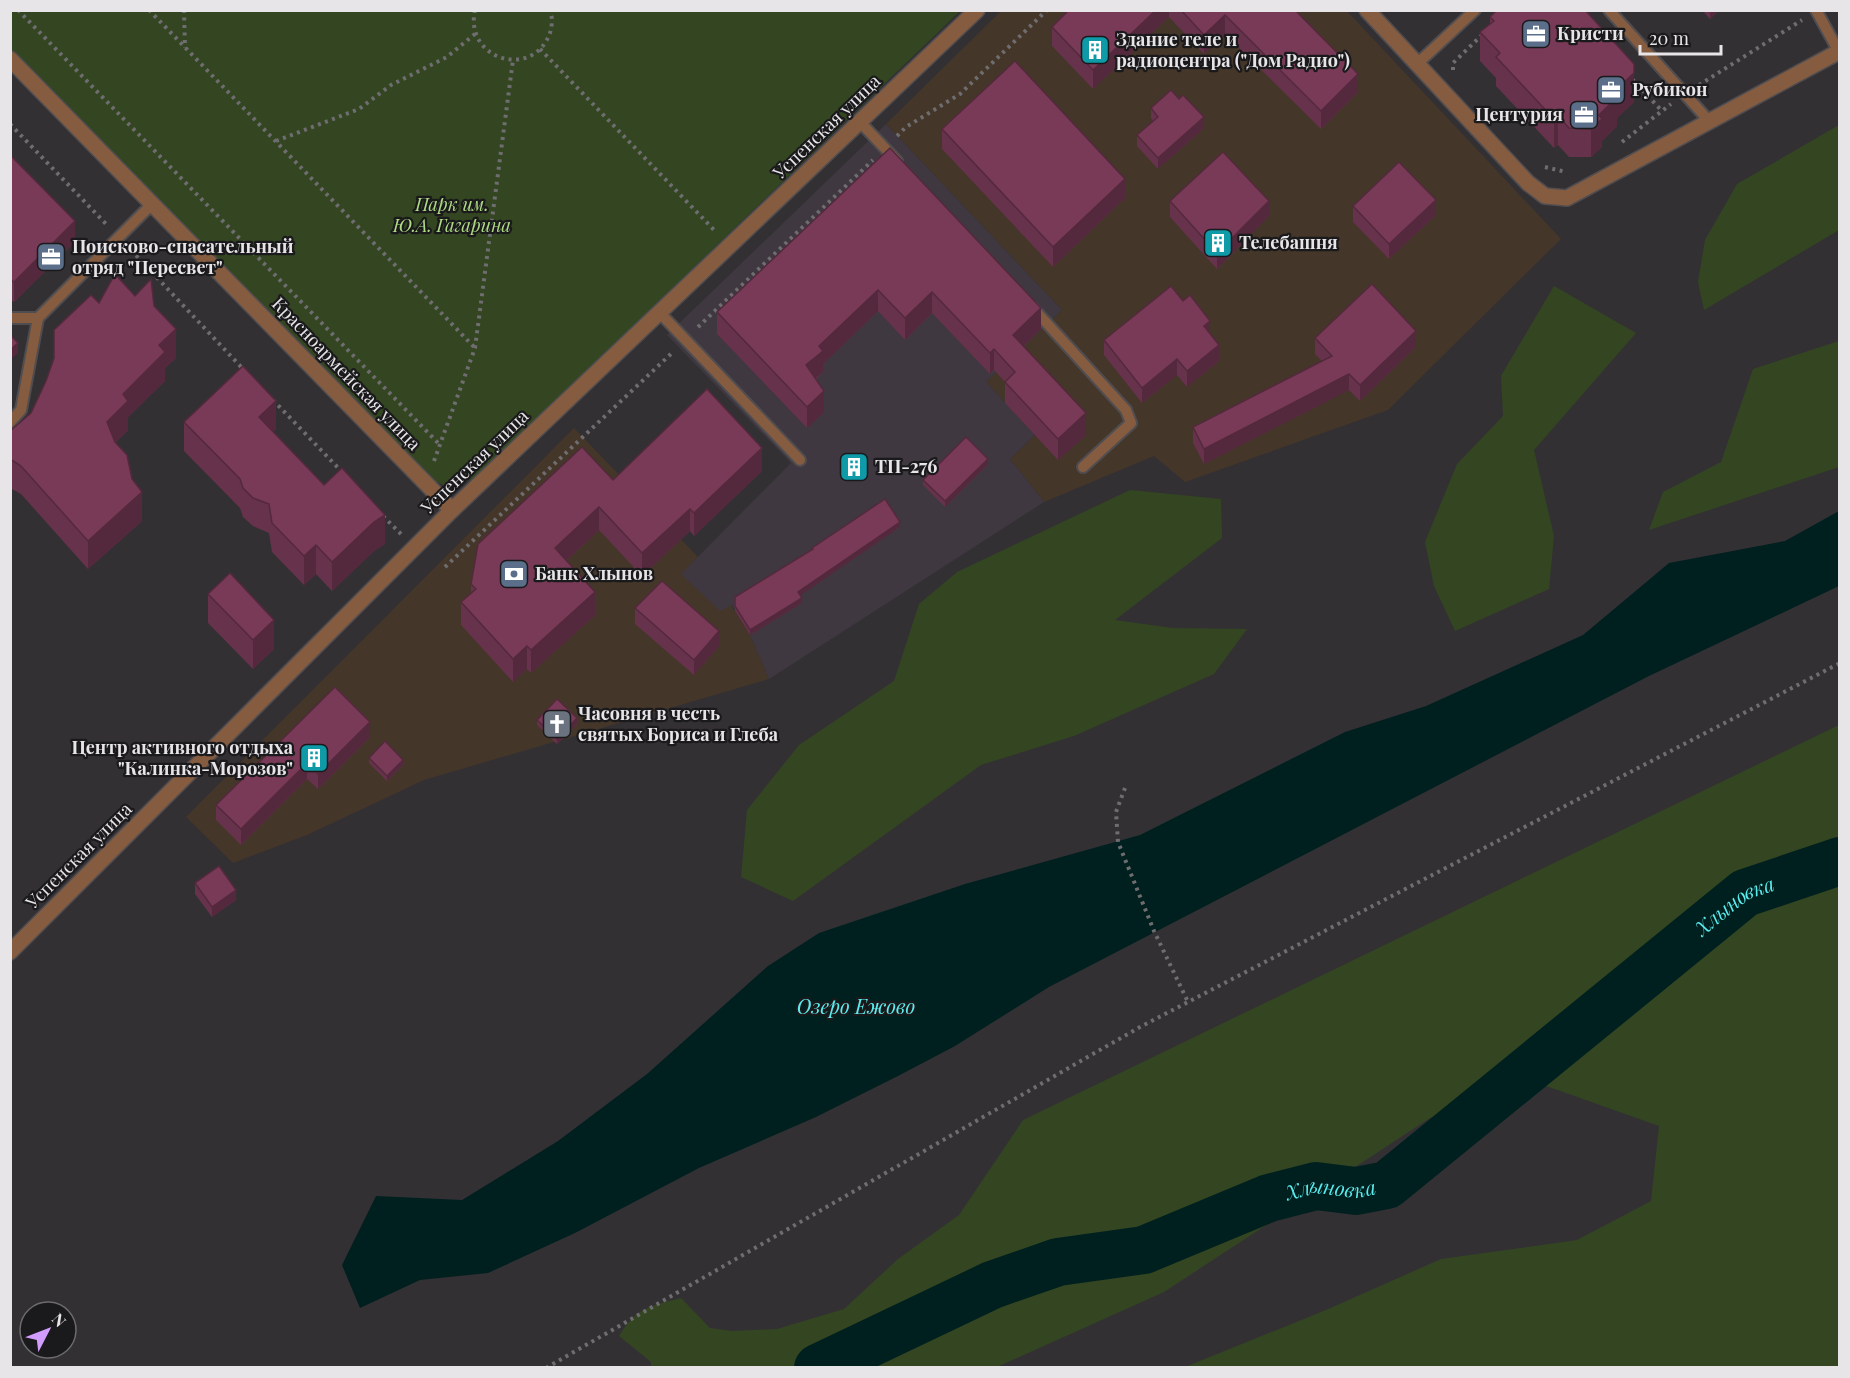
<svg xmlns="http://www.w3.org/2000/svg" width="1850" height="1378" font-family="'Playfair Display',serif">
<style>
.commercial{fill:#443629}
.built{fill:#3f3840}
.green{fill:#334621}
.water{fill:#002020}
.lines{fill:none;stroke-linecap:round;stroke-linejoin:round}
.river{stroke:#002020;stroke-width:48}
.lane-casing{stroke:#504d51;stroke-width:14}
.street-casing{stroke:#504d51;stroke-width:18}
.path{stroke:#6f6d70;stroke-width:4;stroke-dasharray:3 4.5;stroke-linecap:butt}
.lane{stroke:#855c3f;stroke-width:10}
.street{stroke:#855c3f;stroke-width:15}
.wall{fill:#67324b}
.shaded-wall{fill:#54293d}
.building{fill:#783a57;stroke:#54293d;stroke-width:1.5}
.labels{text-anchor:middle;stroke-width:4.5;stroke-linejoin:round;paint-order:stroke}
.poi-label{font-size:18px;font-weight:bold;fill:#e7e5e7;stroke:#1a191b;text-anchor:start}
.street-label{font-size:18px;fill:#e7e5e7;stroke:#1a191b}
.park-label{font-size:18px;font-style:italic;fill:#aedb84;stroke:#1a191b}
.water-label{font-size:20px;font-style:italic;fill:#5bedee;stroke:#1a191b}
</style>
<rect width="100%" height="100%" fill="#333034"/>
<g class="commercial">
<polygon points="1001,11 1347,11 1561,239 1388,410 1185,482 1154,456 1044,502 1010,459 1035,435 986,382 1062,310 886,124"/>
<polygon points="574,428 698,557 682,574 731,605 750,635 769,679 424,780 307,835 233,863 186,817"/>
</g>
<polygon class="built" points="886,124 1062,310 986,382 1035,435 1010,459 1044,502 769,679 750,635 732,605 720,611 681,574 791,463 667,335"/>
<g class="green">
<polygon points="10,11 960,11 474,479 445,486 425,476 11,59"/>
<polygon points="1839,125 1839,230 1704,310 1698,282 1705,240 1737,184"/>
<polygon points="1554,286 1636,333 1534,450 1554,536 1549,589 1455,631 1434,586 1425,542 1457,464 1503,416 1501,376"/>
<polygon points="1839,341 1839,467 1649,530 1663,492 1721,462 1753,369"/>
<polygon points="1130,490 1221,499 1222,538 1115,620 1173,628 1247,629 1214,674 1074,736 981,765 793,901 741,877 747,810 799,745 894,681 919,604 957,572"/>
<path d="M1839 725V1367H1185L1326 1310 1441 1259 1577 1240 1651 1201 1659 1126 1535 1082 1430 1118 1164 1292 997 1367H651V1362L619 1336C637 1307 650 1306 681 1298L710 1328 732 1331 777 1329 844 1309 898 1259 959 1215 1023 1120Z"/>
</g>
<polygon class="water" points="1839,511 1839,586 1649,676 1049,987 955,1046 898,1076 816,1117 699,1168 575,1233 488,1273 420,1280 360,1308 342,1265 376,1196 462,1200 558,1141 647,1074 768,966 819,933 965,884 1140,835 1345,732 1426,706 1583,635 1669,563 1785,541"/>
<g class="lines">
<path class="river" id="s1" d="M818 1368 992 1285 1058 1262 1144 1250 1269 1198 1316 1186 1356 1191 1387 1185 1745 893 1840 861"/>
<g class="lane-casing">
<g id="lane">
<polyline points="1609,10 1710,122"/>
<polyline points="1816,10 1839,52"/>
<polyline points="1417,64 1475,10"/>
<polyline points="860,122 897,161"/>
<polyline points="1032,307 1126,410 1131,423 1083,467"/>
<polyline points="660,313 800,460"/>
<polyline points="10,318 38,318 152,204"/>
<polyline points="10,422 21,410 38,318"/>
</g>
</g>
<g class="street-casing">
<g id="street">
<polyline points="1367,10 1528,183 1545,196 1567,198 1840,51"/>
<polyline points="10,59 452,510"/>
<polyline points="10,952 452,510 977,10"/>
</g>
</g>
<g class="path">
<polyline points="18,10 440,445"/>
<polyline points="149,10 475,348"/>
<polyline points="184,10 185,48"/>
<path d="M475 10C464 60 533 80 550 33 552 26 553 18 550 10"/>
<polyline points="540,49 716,232"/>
<polyline points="1453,70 1453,63 1483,34"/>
<polyline points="1632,79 1662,111"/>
<polyline points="1699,85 1802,20"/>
<polyline points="10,124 107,225"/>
<polyline points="897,136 906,127 960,94 1047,10"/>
<polyline points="276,141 359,109 391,85 447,57 475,34"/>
<polyline points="1622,142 1671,104"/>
<polyline points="1545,167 1566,172"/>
<polyline points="131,250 243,369"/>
<polyline points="698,327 873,160"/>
<polyline points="273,400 343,473"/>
<polyline points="434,461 475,348 513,60"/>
<polyline points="383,516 401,534"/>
<polyline points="445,567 674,351"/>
<polyline points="1125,788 1116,812 1118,842 1154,931 1188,1002"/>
<polyline points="546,1368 1140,1027 1840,663"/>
</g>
<use href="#lane" class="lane"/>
<use href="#street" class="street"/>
</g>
<g class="wall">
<polygon points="1069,10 1295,10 1358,92 1321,129 1225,34 1204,54 1169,17 1093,89 1052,46 1052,27"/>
<polygon points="1702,10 1719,10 1710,19"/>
<polygon points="1490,17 1634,102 1617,118 1617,126 1602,141 1602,147 1591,157 1569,157 1558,145 1554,148 1496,86 1496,78 1480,61 1480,32 1490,24"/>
<polygon points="1151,108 1204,128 1158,169 1137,146 1137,135 1153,121 1151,118"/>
<polygon points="942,129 1125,198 1053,267 942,149"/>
<polygon points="890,148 1041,329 1024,346 1086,435 1058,460 1005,403 1005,382 994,370 990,374 932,313 905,340 878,311 823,364 823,372 816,379 824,412 807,428 717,334 717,312"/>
<polygon points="10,155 75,242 14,302 10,299"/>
<polygon points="1170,201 1269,216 1217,269 1170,217"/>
<polygon points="1353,206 1436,215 1389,259 1353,222"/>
<polygon points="135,296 154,306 176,358 165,368 165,381 128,417 128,430 116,442 132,479 142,521 88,569 21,494 10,488 10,431 31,413 99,303"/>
<polygon points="1315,338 1416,347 1360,401 1349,390 1204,464 1193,443 1193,427 1322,361 1315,354"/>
<polygon points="1104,340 1219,361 1187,387 1177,375 1142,403 1104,355"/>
<polygon points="184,422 276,429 273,432 324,485 385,544 374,551 332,591 316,574 304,585 272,552 269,533 253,526 243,517 240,508 184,451"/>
<polygon points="988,464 945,507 923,485 923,480"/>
<polygon points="762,471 694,536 690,531 642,576 599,530 566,561 595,615 531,673 527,669 513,682 461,625 461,602 471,593 471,584 613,480"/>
<polygon points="900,527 800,595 802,603 750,635 735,611 735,597 812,550 812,548"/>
<polygon points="208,594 274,649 253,669 208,623"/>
<polygon points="635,608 719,646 694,675 635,624"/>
<polygon points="335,687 370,737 318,789 307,779 241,845 216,820 216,805"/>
<polygon points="537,720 577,724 557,744 537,725"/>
<polygon points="369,758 403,765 387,781 369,763"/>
<polygon points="195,883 236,900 212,917 195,894"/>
</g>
<g class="shaded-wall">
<polygon points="1156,10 1169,10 1169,17 1093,89 1093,70"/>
<polygon points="1710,10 1719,10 1710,19"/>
<polygon points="1225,15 1225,34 1204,54 1204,35"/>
<polygon points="1634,64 1634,102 1617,118 1617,126 1602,141 1602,147 1591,157 1591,129 1599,115"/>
<polygon points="1358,74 1358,92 1321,129 1321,111"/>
<polygon points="1558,116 1558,145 1554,148 1554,119"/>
<polygon points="1204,117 1204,128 1158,169 1158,158"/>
<polygon points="1125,179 1125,198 1053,267 1053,247"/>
<polygon points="1436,200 1436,215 1389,259 1389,244"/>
<polygon points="1269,201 1269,216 1217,269 1217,253"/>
<polygon points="75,221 75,242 14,302 14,282"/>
<polygon points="878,290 878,311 823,364 823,372 806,386 806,365 819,346"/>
<polygon points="932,292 932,313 905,340 905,318"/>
<polygon points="1041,308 1041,329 1013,356 1013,335"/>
<polygon points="1210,321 1210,336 1204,326"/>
<polygon points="176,329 176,358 165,368 165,381 128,417 128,430 107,451 107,422 123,394 159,345"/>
<polygon points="1416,331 1416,347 1360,401 1360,385"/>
<polygon points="18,343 18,353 10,360 10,350"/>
<polygon points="1219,345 1219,361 1187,387 1187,371"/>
<polygon points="994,349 994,370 990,374 990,353"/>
<polygon points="1177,359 1177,375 1142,403 1142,388"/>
<polygon points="1349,374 1349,390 1204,464 1204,449"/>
<polygon points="824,391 824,412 807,428 807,407"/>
<polygon points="276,401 276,429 259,446 259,417"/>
<polygon points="1086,413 1086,435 1058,460 1058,439"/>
<polygon points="762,448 762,471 694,536 694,513"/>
<polygon points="988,459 988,464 945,507 945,501"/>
<polygon points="142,492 142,521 88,569 88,541"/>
<polygon points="599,507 599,530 555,571 555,548"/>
<polygon points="690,509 690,531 642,576 642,553"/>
<polygon points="385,515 385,544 374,551 332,591 332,562 374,522"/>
<polygon points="900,522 900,527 798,597 798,592"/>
<polygon points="316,545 316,574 304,585 304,556"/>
<polygon points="595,592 595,615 531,673 531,650"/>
<polygon points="802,598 802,603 750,635 750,630"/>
<polygon points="274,620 274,649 253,669 253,640"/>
<polygon points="719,631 719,646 694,675 694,660"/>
<polygon points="527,646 527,669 513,682 513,659"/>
<polygon points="577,718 577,724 557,744 557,739"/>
<polygon points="370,722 370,737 318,789 318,774"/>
<polygon points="403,760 403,765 387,781 387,776"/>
<polygon points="307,763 307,779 241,845 241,829"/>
<polygon points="236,890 236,900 212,917 212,907"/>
</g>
<g class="building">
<polygon points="1069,10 1156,10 1093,70 1052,27"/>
<polygon points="1181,10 1295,10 1358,74 1321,111 1225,15 1204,35"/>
<polygon points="1497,10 1585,10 1634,64 1634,73 1614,92 1617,97 1599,115 1602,119 1591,129 1569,128 1558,116 1554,119 1496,57 1500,53 1480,32 1494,21 1490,17"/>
<polygon points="1015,61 1125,179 1053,247 942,129"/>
<polygon points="1171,90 1179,99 1183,95 1204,117 1158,158 1137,135 1158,117 1151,108"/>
<polygon points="890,148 1041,308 1013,335 1086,413 1058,439 1005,382 1015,372 994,349 990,353 932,292 905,318 878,290 819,346 823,351 806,365 824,391 807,407 717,312"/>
<polygon points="1223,152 1269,201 1217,253 1170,201"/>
<polygon points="10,155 75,221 14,282 10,279"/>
<polygon points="1399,162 1436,200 1389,244 1353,206"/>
<polygon points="115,274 135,296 151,279 154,306 176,329 159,345 165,352 123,394 128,401 107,422 115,442 127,455 132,479 142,492 88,541 21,466 10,459 10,431 31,413 46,381 54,358 54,330 91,295 99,303"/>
<polygon points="1372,284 1416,331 1360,385 1349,374 1204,449 1193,427 1332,356 1315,338"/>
<polygon points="1171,286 1183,301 1190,295 1210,321 1204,326 1219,345 1187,371 1177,359 1142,388 1104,340"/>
<polygon points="10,335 18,343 10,350"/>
<polygon points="243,366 276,401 259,417 324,485 342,468 385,515 374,522 332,562 316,545 304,556 272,523 269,504 253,498 243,488 240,479 184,422"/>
<polygon points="707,389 762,448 694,513 690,509 642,553 599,507 555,548 595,592 531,650 527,646 513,659 461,602 476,589 471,584 478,544 582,447 613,480"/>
<polygon points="966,437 988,459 945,501 923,480"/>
<polygon points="885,499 900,522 798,592 802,598 750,630 735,606 735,597 813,549 812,548"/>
<polygon points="230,573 274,620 253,640 208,594"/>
<polygon points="662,581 719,631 694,660 635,608"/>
<polygon points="335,687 370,722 318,774 307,763 241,829 216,805"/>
<polygon points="557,699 577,718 557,739 537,720"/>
<polygon points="385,741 403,760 387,776 369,758"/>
<polygon points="219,866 236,890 212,907 195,883"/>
</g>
<defs>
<g id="office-square" transform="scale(1.5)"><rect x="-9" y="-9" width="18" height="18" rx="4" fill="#5c6f8a" stroke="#1a191b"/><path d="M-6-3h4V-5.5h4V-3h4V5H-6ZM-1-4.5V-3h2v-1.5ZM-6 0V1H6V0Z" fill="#fff"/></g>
<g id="building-square" transform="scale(1.5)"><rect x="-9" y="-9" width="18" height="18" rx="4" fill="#0f9aa8" stroke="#1a191b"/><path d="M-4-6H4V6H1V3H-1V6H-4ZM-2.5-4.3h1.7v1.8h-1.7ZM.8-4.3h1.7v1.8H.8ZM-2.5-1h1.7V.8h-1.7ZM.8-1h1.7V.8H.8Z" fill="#fff"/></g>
<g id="bank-square" transform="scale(1.5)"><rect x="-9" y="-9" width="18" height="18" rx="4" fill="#5c6f8a" stroke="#1a191b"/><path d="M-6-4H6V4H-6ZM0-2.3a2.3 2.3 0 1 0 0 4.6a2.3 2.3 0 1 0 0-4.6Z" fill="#fff"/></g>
<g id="church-square" transform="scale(1.5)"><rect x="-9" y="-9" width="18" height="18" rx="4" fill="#6b7280" stroke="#1a191b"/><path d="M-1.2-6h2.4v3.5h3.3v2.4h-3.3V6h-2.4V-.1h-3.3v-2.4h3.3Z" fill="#fff"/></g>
</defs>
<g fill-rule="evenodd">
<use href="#office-square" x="1536" y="34"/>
<use href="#building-square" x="1095" y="50"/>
<use href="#office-square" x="1611" y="90"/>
<use href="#office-square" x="1584" y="115"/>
<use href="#building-square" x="1218" y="243"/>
<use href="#office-square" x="51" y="257"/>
<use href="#building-square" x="854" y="467"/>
<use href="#bank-square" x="514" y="574"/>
<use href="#church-square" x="557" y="724"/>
<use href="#building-square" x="314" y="758"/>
</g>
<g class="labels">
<g class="poi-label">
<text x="1557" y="40">Кристи</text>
<text x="1116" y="46">Здание теле и<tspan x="1116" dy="21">радиоцентра ("Дом Радио")</tspan></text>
<text x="1632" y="96">Рубикон</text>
<text x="1563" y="121" text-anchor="end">Центурия</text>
<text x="1239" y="249">Телебашня</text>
<text x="72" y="253">Поисково-спасательный<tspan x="72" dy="21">отряд "Пересвет"</tspan></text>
<text x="875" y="473">ТП-276</text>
<text x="535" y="580">Банк Хлынов</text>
<text x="578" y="720">Часовня в честь<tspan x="578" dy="21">святых Бориса и Глеба</tspan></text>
<text x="293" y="754" text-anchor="end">Центр активного отдыха<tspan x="293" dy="21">"Калинка-Морозов"</tspan></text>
</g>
<g class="street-label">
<text transform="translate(827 127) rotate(-44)" y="6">Успенская улица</text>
<text transform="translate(346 374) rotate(46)" y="6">Красноармейская улица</text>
<text transform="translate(475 462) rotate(-44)" y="6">Успенская улица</text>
<text transform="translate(79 856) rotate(-45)" y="6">Успенская улица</text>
</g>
<g class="park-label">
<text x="452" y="211">Парк им.<tspan x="452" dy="21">Ю.А. Гагарина</tspan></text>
</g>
<g class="water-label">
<text dy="7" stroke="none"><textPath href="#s1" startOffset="1052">Хлыновка</textPath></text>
<text x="856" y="1014">Озеро Ежово</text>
<text dy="7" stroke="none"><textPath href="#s1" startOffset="548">Хлыновка</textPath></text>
</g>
</g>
<rect width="1850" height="1378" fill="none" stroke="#e7e5e7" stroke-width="24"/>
<g transform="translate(48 1330) rotate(48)"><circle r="28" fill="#1a191b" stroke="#6c6b6d" stroke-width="1.5"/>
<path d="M0-4.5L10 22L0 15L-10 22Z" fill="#d29cfd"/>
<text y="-9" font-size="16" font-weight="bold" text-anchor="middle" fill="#e7e5e7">N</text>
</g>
<path d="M1640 45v9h81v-9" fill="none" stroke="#e7e5e7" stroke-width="3"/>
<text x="1649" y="45" font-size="18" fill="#e7e5e7" stroke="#1a191b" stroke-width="4.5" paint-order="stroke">20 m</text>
</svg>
